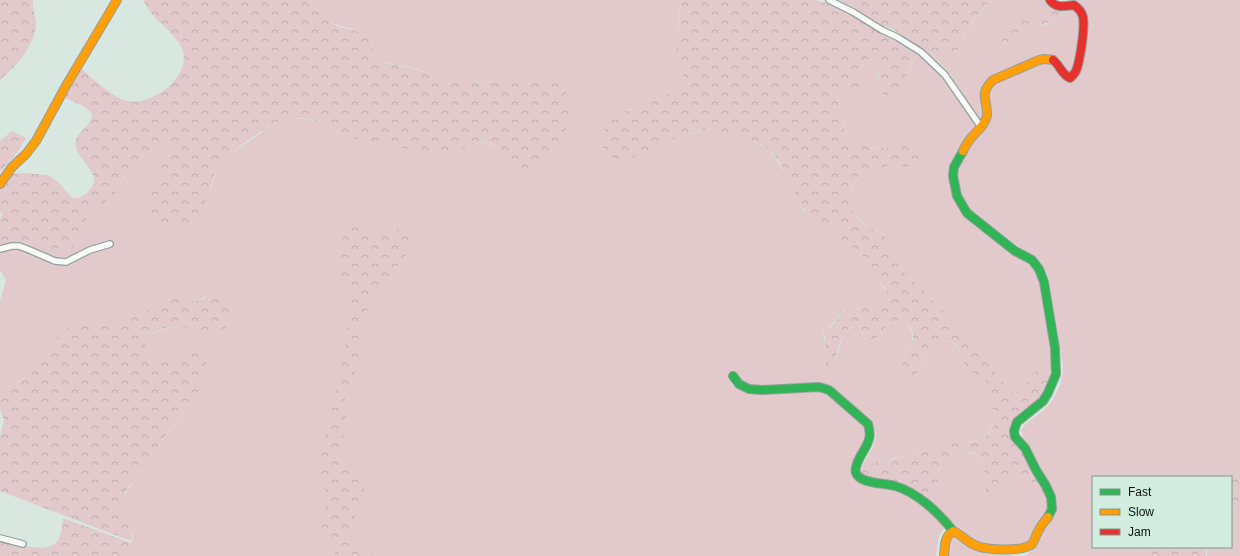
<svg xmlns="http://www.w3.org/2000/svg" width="1240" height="556" font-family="Helvetica,sans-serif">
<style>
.grass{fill:#e1c9cc}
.forest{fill:url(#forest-crowns)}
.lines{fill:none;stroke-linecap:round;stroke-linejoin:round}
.street-casing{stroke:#939f9a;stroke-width:8}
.fast-casing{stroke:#939f9a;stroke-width:10}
.slow-casing{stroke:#939f9a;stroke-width:10}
.jam-casing{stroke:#939f9a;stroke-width:10}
.street{stroke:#f9fbfa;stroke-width:5.5}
.fast{stroke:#30b455;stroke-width:8}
.slow{stroke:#ff9f0a;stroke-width:8}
.jam{stroke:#e5322d;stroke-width:8}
</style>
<defs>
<pattern id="forest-crowns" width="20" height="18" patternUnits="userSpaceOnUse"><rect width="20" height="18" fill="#e1c9cc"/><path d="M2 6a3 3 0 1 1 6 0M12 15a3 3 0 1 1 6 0" fill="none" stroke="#c0acae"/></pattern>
</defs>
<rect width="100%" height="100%" fill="#d8e7e0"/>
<g class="grass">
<path d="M310 0H681C678 21 677 44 679 66 680 70 683 75 684 80 683 82 682 85 681 86 671 96 640 105 626 110L606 153 611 158 618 160 633 157 663 142 681 136 704 130 712 129 743 137 768 149 774 156 787 176 803 211 817 224C826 226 828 221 834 216L837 217 842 228 838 240C842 245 849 245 854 249 866 258 867 266 875 277 879 283 885 288 888 295V298L883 303 868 305 843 312C834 319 833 327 822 332L825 341 826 365 836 361 843 335 846 332 855 325 860 328 863 337 865 340C870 338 876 336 880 333 888 327 892 316 904 321 922 341 907 347 900 367L918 372C923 366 923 358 927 352 930 347 934 344 939 342 956 335 963 357 968 369L980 376 989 387 990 390V400L996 418 995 422 990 431 980 440 941 444 909 456 894 458 869 465 864 468 860 471 862 466 874 445 876 434 875 430 869 421 833 387 815 382 778 386 748 385 729 377 732 385 744 391 821 390 827 394 859 421 864 427 866 433V440L851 465V474L858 481 887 488 912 498 929 511 945 527 939 536 936 556H128L133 537 132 534 123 520 121 514 122 500 135 478 198 392 193 351C183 356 170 364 159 364 154 364 151 362 148 359 133 340 163 326 179 326 188 326 197 331 206 333V296L194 302C187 299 181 294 174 294 167 293 162 302 157 306 151 310 125 321 117 322 99 324 82 317 66 329 45 344 29 389 0 388V300L1 298 6 280 0 270V246L15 242 69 251C80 241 80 224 90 213 96 206 106 204 112 197 117 192 118 187 122 181 126 172 155 141 165 142 168 142 170 145 172 148 170 155 166 159 163 166 158 176 154 186 151 197L174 227 183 224 195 217 206 200 218 168 225 159 239 148 272 125 289 119H306L322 122 340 133 371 143 442 154 479 143 488 142 497 147 507 161 516 78C492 82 466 85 443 78 432 75 422 70 411 67 400 64 381 66 375 55 372 51 372 44 371 40L359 31 328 22 321 17Z"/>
<path d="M992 0H1048L1052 7 1031 20 1023 21 1009 35 1000 33 990 40C993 40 997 39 1000 40 1003 41 1004 44 1008 43 1017 41 1018 33 1024 29 1029 25 1034 27 1040 26 1051 24 1061 16 1068 7L1073 8 1080 16 1076 65 1070 74 1069 73C1061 62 1062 53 1045 56L990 80 985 112 981 125 951 75 939 62 921 49C933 55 953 60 960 45 963 40 964 34 968 28 975 18 983 9 992 0Z"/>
<path d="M1076 0H1240V472L1231 478 1093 477V547H1142L1141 556H946L947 544 951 537 954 536 957 537 969 547 988 554 1023 556 1029 553 1038 543 1044 528 1054 514 1056 508 1054 494 1029 446 1023 439 1021 430C1027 421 1032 420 1039 414 1054 403 1063 384 1063 366L1049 280C1046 272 1042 265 1035 258L967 209 961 199 956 172 962 156 985 128 988 98 991 87 996 82 1039 63 1047 62 1055 64C1059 71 1062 80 1070 82L1077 78 1080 64 1085 13 1081 4Z"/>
<path d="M916 52C942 72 959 101 977 128L951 172 966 216 972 223 1011 253 1032 267 1039 278 1042 289 1054 369 1052 374 1047 369 1018 393H1015L1011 391 948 315 900 268 895 261 893 249 856 216 851 208 849 200 850 191 857 179 870 170 895 165H901L912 169 920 151C914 148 908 146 902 145 896 145 890 148 884 148 878 149 868 147 862 146 842 139 847 130 842 114 839 103 834 92 846 84L852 85 854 88 861 83C858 71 859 63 871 58 881 61 879 73 878 81L907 74 917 54Z"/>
<path d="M963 452C985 450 987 477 986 494 992 490 1000 481 1007 479 1021 474 1042 499 1048 510L1047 515 1031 541 1016 547 975 543 898 484 916 491 938 485C938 481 938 476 939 472 940 461 953 455 963 452Z"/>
<polygon points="1240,503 1240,556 1207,556 1207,547 1231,547 1231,509"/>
</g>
<g class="forest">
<path d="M0 0H33C32 8 36 17 36 25 34 47 16 66 0 80Z"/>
<path d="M143 0H310C322 19 326 23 348 29 354 30 360 31 365 35 377 43 369 57 385 63 394 66 404 65 412 68 432 74 449 81 470 82 480 83 492 82 502 80 506 80 511 78 515 78 523 77 531 78 538 79 543 79 547 79 552 81 564 86 570 95 570 109 569 121 567 134 561 144 551 161 524 177 507 161 500 155 499 144 488 142 476 140 454 155 439 154 427 153 415 150 403 148 385 145 367 143 350 137 335 131 324 121 308 119 296 117 283 120 272 125 258 132 227 154 219 167 209 182 209 204 195 217 176 234 145 229 151 198 153 187 158 175 163 164 166 158 170 154 172 148 170 145 168 142 165 142 155 141 127 171 122 180 119 186 118 191 113 196 107 204 96 206 89 214 82 224 79 243 71 249 58 259 35 243 21 242 13 241 7 245 0 246V218L3 214 0 212V189L10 174 22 173 48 175 59 183 72 198C79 198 83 197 88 192 108 172 71 160 76 140 79 129 91 128 92 114 85 105 75 102 65 98L82 69C92 78 113 98 127 101 152 106 190 78 183 51 179 38 162 25 153 15 149 11 146 5 143 0Z"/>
<path d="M681 0H816L836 7 852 15 917 54 910 67 901 89 893 96C868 99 888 64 871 58 849 68 868 80 858 90 853 89 852 84 846 84 838 89 837 97 839 105 840 108 841 111 842 114 844 121 843 129 847 135 854 145 873 150 884 148 889 148 894 146 899 145 908 144 923 149 926 157L923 165 917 169 895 165 870 170 857 179 850 190 849 200 851 208 856 216 865 225 883 235 887 239 893 249 895 261 900 268 948 315 1011 391C1028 400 1027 368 1044 368L1047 369 1052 374 1043 397 1013 424C1016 432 1018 440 1021 448 1031 468 1048 486 1048 510 1042 499 1022 475 1008 479 997 481 990 495 984 503 988 487 988 444 960 453 955 454 951 456 947 460 944 462 940 466 939 469 937 476 941 487 932 491 928 493 921 492 917 491 913 491 910 488 906 487 893 482 880 480 867 477L861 475 860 471C868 461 899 459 912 455 924 451 936 445 949 442 958 441 972 443 979 440 986 437 993 430 995 422 997 414 991 407 990 399 990 396 991 393 990 390 989 384 982 377 976 374 974 373 971 372 968 370 961 362 963 345 949 341 945 340 941 341 937 343 933 345 929 348 926 353 921 364 920 380 903 376L900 371V367C906 351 923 337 905 322 901 318 895 320 890 323 883 328 879 338 869 341 861 338 864 332 858 326 841 324 836 356 835 368L830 369 826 365 825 341V337L822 332 830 328 843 312 868 305 883 303 888 298V295L885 288 873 275 863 257 853 248 838 242V240L842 228 837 217 834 216C831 219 828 223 825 224 809 232 793 188 788 178 783 168 776 155 767 148 756 142 745 138 733 135 726 133 719 130 712 129 706 129 698 131 691 133 667 139 647 152 624 161 617 160 610 159 605 152 601 147 600 138 603 132 620 100 673 103 684 80L676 58Z"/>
<path d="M839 0H992C982 10 971 20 965 33 962 38 962 45 958 49 939 68 909 39 893 29 888 27 883 26 879 23 866 15 853 6 839 0Z"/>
<polygon points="1052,7 1068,7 1055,20 1039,26 1028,27 1022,32 1016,40 1011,42 1006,43 999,40 984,44 1003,31 1006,32 1009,34 1023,21 1031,20"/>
<polygon points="12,131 26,138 19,150 0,172 0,141"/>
<path d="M361 226C370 231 379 235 389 233 393 232 397 229 401 228L411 233 414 240 410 250 373 296 368 309 363 323 360 355 358 364 349 384 345 397V408L346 418 341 452 345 461 363 486 365 493 363 500 352 524 351 532 354 539 359 545 367 551 376 556H335L333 544 328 538 322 527V520L328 500 319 471V454L329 424 345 351 346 334 352 299 351 295C347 288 341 282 339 274 334 256 339 228 361 226Z"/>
<path d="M172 293 178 294 194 302 213 295C219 297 224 299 229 304 237 313 226 334 214 335 209 335 204 333 199 331 183 326 166 323 152 335 147 339 144 345 145 351 147 376 181 357 193 351 215 349 204 379 199 390 195 398 188 405 183 412 170 429 157 447 145 465 137 475 128 486 123 498 115 518 136 528 131 541L0 491V437L4 420 0 409V388C28 389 43 349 61 333 73 322 86 321 101 321 107 321 113 323 119 321 128 319 149 311 156 306 162 302 165 296 172 293Z"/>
<polygon points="1240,472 1240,503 1231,508 1231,478"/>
<path d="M63 518 131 543 128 556H0V539C15 543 47 556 58 540 62 534 62 525 63 518Z"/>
<polygon points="1142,547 1206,547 1206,556 1141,556"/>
</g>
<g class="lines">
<g class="street-casing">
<g id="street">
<polyline points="829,0 853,12 882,30 897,37 921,52 945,75 981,127"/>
<polyline points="0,249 12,246 19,246 27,249 55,261 66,262 90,250 110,244"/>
<polyline points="0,538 23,544"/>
</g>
</g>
<g class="fast-casing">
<g id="fast">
<polyline points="963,151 954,167 953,176 957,196 967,213 1015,251 1032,260 1039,269 1044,282 1055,348 1056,374 1048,393 1043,401 1017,422 1014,431 1015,437 1025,448 1036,470 1046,486 1051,497 1052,509 1048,517"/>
<path d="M733 376 739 384 749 389 762 390 819 387 829 390 868 424C869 429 871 434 869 439 867 449 853 463 856 473 860 484 885 483 895 486 917 492 940 514 953 531"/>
</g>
</g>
<g class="slow-casing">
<g id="slow">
<path d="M963 151C965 146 968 142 971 138 977 131 986 124 987 115 988 100 978 95 993 80L1039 60 1045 59 1053 60"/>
<polyline points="0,184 12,167 26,154 36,141 67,84 117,0"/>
<path d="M944 556C945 546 944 537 953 531 962 535 968 543 977 546 988 550 1023 552 1032 544 1035 540 1036 534 1039 530 1041 525 1045 521 1048 517"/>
</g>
</g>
<g class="jam-casing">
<path id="jam" d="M1050 0C1056 9 1065 6 1074 5 1078 8 1082 12 1083 17 1085 28 1080 61 1076 71 1074 74 1073 76 1070 78 1062 75 1060 65 1053 60"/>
</g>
<use href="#street" class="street"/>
<use href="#fast" class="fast"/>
<use href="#slow" class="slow"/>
<use href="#jam" class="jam"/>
</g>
<rect x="1092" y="476" width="140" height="72" fill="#d2ede0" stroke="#81958c"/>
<rect x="1100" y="489" width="20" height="6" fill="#30b455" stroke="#81958c"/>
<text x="1128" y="496" font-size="12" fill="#08110d">Fast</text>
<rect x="1100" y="509" width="20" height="6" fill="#ff9f0a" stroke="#81958c"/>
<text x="1128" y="516" font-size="12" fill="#08110d">Slow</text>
<rect x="1100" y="529" width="20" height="6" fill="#e5322d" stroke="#81958c"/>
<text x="1128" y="536" font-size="12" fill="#08110d">Jam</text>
</svg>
